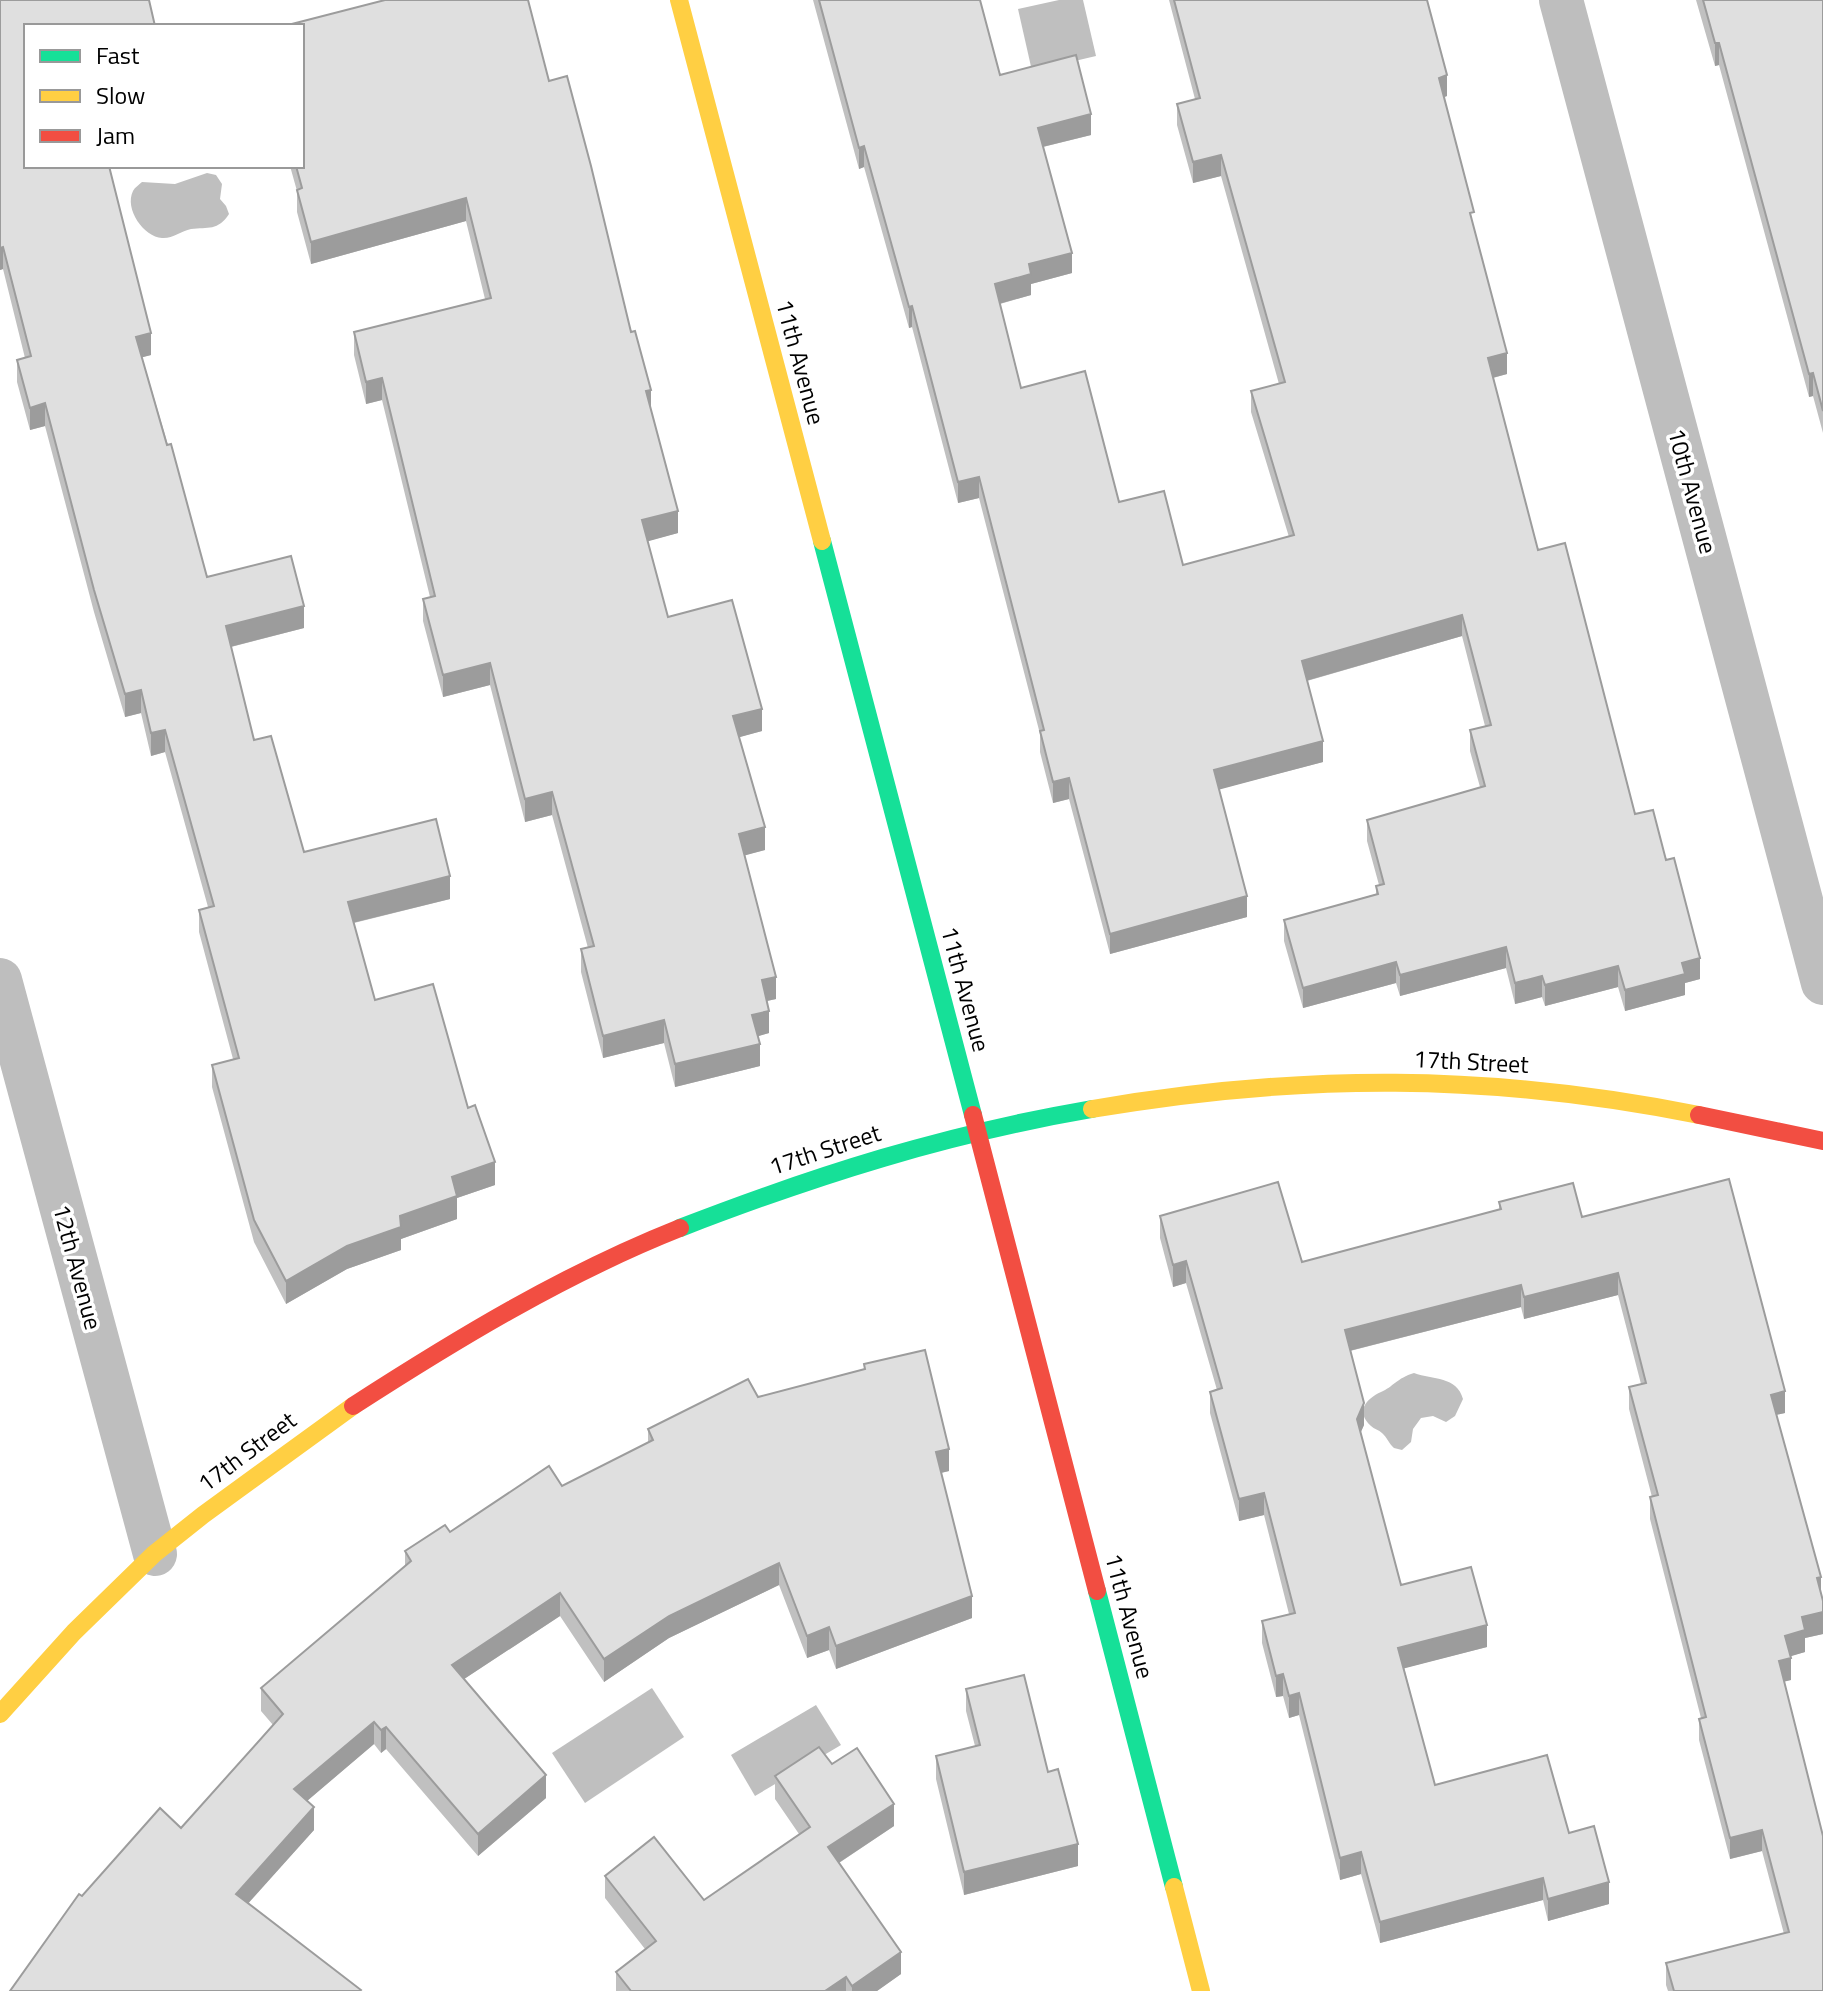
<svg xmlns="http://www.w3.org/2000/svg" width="1823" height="1991" font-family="'Titillium Web',sans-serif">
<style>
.water{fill:#bfbfbf}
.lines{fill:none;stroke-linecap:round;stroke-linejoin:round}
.street{stroke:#bebebe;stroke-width:44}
.fast{stroke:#16e098;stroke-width:18}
.slow{stroke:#ffcf43;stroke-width:18}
.jam{stroke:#f24e42;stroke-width:18}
.wall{fill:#c0c0c0}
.shaded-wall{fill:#9c9c9c}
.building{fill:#dfdfdf;stroke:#9c9c9c;stroke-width:2}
.labels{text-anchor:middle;stroke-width:7;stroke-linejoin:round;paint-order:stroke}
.street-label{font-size:24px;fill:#000;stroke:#fff}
</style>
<rect width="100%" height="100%" fill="#fff"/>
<g class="water">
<polygon points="1059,0 1083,0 1096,56 1032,71 1018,9"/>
<path d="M207 173 216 175 222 184 220 199 226 206 229 214C218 231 208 227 191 229 181 231 172 239 162 238 144 237 124 209 133 191 135 187 139 185 142 182L175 184Z"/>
<path d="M1414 1373C1433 1380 1457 1376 1463 1399L1455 1416 1446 1422 1433 1416 1421 1418 1413 1429 1411 1442 1402 1450 1394 1448C1389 1444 1387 1437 1382 1433 1379 1430 1374 1429 1371 1426 1355 1411 1366 1399 1381 1392 1393 1387 1397 1378 1414 1373Z"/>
<polygon points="652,1688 684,1737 585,1803 552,1753"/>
<polygon points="816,1705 841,1745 755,1796 731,1755"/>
</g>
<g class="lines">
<g class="street">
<polyline points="1561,0 1823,983"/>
<polyline points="0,980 155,1554"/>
</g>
<g class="fast">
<polyline points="822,541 973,1115"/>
<path d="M680 1228C817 1175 946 1134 1092 1109"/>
<polyline points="1097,1591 1174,1887"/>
</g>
<g class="slow">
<polyline points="679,0 822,541"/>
<path d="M1092 1109C1303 1073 1488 1073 1699 1115"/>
<polyline points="0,1714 74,1632 154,1554 203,1515 353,1406"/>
<polyline points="1174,1887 1201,1991"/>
</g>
<g class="jam">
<polyline points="973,1115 1097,1591"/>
<polyline points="1699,1115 1823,1141"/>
<path d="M353 1406C457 1339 564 1274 680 1228"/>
</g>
</g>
<g class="wall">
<polygon points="0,0 26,26 151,355 142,357 207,577 304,628 231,647 254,740 304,852 450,899 354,923 375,1000 468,1108 495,1185 457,1198 457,1219 401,1239 401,1250 347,1269 286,1304 254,1242 212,1087 212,1065 233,1059 199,932 199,910 208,907 165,752 151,756 141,713 125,717 94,612 45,426 30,430 17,382 17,360 25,358 3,269 0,270"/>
<polygon points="813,0 980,0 1000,75 1091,135 1043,147 1072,273 1031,284 1031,295 1000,304 1021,388 1119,502 1183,565 1289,537 1251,412 1251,391 1279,384 1221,176 1193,183 1177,125 1177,104 1195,99 1169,0 1427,0 1447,96 1444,97 1507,374 1493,378 1538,550 1635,814 1666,860 1700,979 1685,983 1685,995 1625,1011 1618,987 1545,1006 1542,997 1515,1004 1506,968 1400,996 1396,983 1303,1008 1284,941 1284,920 1376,894 1376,886 1379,885 1367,841 1367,820 1480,787 1470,751 1470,730 1485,726 1462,636 1307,681 1323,762 1219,789 1247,917 1110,954 1069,799 1053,803 1040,752 1040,734 979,498 958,503 912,327 909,328 864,167 859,169"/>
<polygon points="1696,0 1823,0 1823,433 1813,396 1809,397 1719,65 1715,66"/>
<polygon points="549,81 631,332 651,409 678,533 647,541 668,617 762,731 739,737 765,850 745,855 776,999 767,1001 769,1033 758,1036 760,1066 675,1087 664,1043 603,1058 581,972 581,949 588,948 552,815 525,822 490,685 443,697 423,621 423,599 430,597 382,400 366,404 354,355 354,332 485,299 466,221 311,264 297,212 297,191 290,166 302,166"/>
<polygon points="1499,1202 1582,1217 1785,1413 1776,1415 1823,1601 1823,1634 1805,1638 1805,1652 1790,1656 1791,1680 1784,1681 1823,1991 1668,1991 1666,1985 1666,1963 1784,1934 1762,1851 1730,1859 1699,1740 1699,1719 1701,1718 1650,1519 1650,1497 1652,1497 1629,1409 1629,1387 1641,1384 1618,1295 1524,1319 1521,1307 1350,1351 1364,1425 1360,1433 1401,1585 1487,1647 1404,1668 1435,1785 1569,1833 1609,1904 1548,1921 1543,1900 1380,1943 1361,1874 1340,1880 1299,1715 1289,1718 1283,1696 1276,1697 1262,1643 1262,1621 1289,1614 1264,1515 1239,1521 1210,1413 1210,1392 1217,1390 1186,1283 1173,1287 1160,1238 1160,1216 1302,1262 1499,1210"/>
<polygon points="864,1364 949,1471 941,1473 972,1618 836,1669 829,1650 807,1658 779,1585 669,1638 604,1682 560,1616 464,1679 546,1798 478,1856 386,1749 381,1753 374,1744 307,1801 314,1830 248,1903 361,1991 82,1896 181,1828 273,1725 261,1711 261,1688 405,1566 405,1551 562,1486 648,1443 648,1429 758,1397 864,1369"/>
<polygon points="966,1689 1048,1772 1078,1866 964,1895 936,1779 936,1756 975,1746 966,1711"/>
<polygon points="832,1764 894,1826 839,1863 901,1974 877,1991 616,1991 616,1972 645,1949 605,1898 605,1876 704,1900 799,1834 775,1799 775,1776"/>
</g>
<g class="shaded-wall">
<polygon points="1715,43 1719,43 1719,65 1715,66"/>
<polygon points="1447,75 1447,96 1439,99 1439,78"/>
<polygon points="1091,114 1091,135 1038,148 1038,128"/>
<polygon points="864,146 864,167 859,169 859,148"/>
<polygon points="1221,155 1221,176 1193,183 1193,162"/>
<polygon points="466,198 466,221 311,264 311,242"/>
<polygon points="3,247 3,269 0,270 0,248"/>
<polygon points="1072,253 1072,273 1031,284 1031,295 995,305 995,284 1029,264"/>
<polygon points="912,306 912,327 909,328 909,307"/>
<polygon points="151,333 151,355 136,359 136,337"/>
<polygon points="1507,353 1507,374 1488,379 1488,358"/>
<polygon points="1813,373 1813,396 1809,397 1809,374"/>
<polygon points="382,378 382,400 366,404 366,382"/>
<polygon points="651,390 651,413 646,391"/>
<polygon points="45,403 45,426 30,430 30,408"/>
<polygon points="979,477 979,498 958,503 958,482"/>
<polygon points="678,511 678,533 642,543 642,520"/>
<polygon points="304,606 304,628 226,648 226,626"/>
<polygon points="1462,615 1462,636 1302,682 1302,661"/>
<polygon points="490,663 490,685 443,697 443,675"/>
<polygon points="141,690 141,713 125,717 125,694"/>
<polygon points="762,709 762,731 733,739 733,716"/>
<polygon points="165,730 165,752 151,756 151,733"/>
<polygon points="1323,741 1323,762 1214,791 1214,770"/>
<polygon points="1069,778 1069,799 1053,803 1053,782"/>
<polygon points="552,792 552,815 525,822 525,799"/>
<polygon points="765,827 765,850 739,857 739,834"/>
<polygon points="450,876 450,899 348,924 348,902"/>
<polygon points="1247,896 1247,917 1110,954 1110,934"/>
<polygon points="1506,947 1506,968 1400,996 1400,975"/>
<polygon points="1700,958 1700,979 1685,983 1685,995 1625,1011 1625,990 1682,963"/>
<polygon points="1396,962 1396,983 1303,1008 1303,988"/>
<polygon points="1618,966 1618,987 1545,1006 1545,985"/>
<polygon points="1542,976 1542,997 1515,1004 1515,983"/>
<polygon points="776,977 776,999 762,1002 762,980"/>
<polygon points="769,1011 769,1033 752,1038 752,1015"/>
<polygon points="664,1020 664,1043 603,1058 603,1036"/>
<polygon points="760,1044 760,1066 675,1087 675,1064"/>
<polygon points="495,1162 495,1185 457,1198 457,1219 401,1239 401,1250 347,1269 286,1304 286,1281 400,1216 452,1177"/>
<polygon points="1186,1261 1186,1283 1173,1287 1173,1265"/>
<polygon points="1618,1273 1618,1295 1524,1319 1524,1297"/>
<polygon points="1521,1285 1521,1307 1345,1352 1345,1330"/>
<polygon points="1785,1391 1785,1413 1771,1416 1771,1395"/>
<polygon points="1364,1403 1364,1425 1357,1441 1357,1419"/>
<polygon points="949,1449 949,1471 936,1474 936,1452"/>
<polygon points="1264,1493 1264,1515 1239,1521 1239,1499"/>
<polygon points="779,1563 779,1585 669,1638 604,1682 604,1659 669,1616"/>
<polygon points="1821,1577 1821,1599 1817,1578"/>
<polygon points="560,1593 560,1616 452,1687 452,1665"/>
<polygon points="972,1596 972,1618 836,1669 836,1646"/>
<polygon points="1823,1612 1823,1634 1805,1638 1805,1652 1785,1658 1785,1636 1802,1617"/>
<polygon points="1487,1625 1487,1647 1398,1670 1398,1648"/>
<polygon points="829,1627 829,1650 807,1658 807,1636"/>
<polygon points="1791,1658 1791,1680 1779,1683 1779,1661"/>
<polygon points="1283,1674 1283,1696 1276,1697 1276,1676"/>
<polygon points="1299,1693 1299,1715 1289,1718 1289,1696"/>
<polygon points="374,1722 374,1744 294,1812 294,1789"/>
<polygon points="386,1727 386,1749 381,1753 381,1730"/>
<polygon points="546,1775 546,1798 478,1856 478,1834"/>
<polygon points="894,1804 894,1826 828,1870 828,1847"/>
<polygon points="314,1807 314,1830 236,1917 236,1894"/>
<polygon points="1762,1830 1762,1851 1730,1859 1730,1838"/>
<polygon points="1078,1844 1078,1866 964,1895 964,1872"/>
<polygon points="1361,1852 1361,1874 1340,1880 1340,1858"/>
<polygon points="1543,1878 1543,1900 1380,1943 1380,1922"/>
<polygon points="1609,1882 1609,1904 1548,1921 1548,1899"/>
<polygon points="901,1952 901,1974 877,1991 852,1991 852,1986"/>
<polygon points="846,1977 846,1991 825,1991"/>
</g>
<g class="building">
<polygon points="0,0 149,0 155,26 26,26 26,166 109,166 151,333 136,337 167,445 171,444 207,577 291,556 304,606 226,626 254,740 271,736 304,852 436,819 450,876 348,902 375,1000 433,984 468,1108 475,1105 495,1162 452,1177 457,1196 400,1216 401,1227 347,1246 286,1281 254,1220 212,1065 239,1058 199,910 214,906 165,730 151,733 141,690 125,694 94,590 45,403 30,408 17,360 31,356 3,247 0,248"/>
<polygon points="385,0 528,0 549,81 567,76 591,166 631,332 635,331 651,390 646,391 678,511 642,520 668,617 732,600 762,709 733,716 765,827 739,834 776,977 762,980 769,1011 752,1015 760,1044 675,1064 664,1020 603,1036 581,949 594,946 552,792 525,799 490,663 443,675 423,599 435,596 382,378 366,382 354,332 491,298 466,198 311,242 297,190 302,188 296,166 302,166 302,26 284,26"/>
<polygon points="819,0 980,0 1000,75 1076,55 1091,114 1038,128 1072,253 1029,264 1031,274 995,284 1021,388 1085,371 1119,502 1164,491 1183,565 1294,535 1251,391 1285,382 1221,155 1193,162 1177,104 1200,98 1174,0 1427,0 1447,75 1439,78 1474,212 1470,213 1507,353 1488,358 1538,550 1565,543 1635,814 1653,810 1666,860 1674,858 1700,958 1682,963 1685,974 1625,990 1618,966 1545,985 1542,976 1515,983 1506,947 1400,975 1396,962 1303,988 1284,920 1378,894 1376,886 1384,884 1367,820 1485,786 1470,730 1491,725 1462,615 1302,661 1323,741 1214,770 1247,896 1110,934 1069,778 1053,782 1040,731 1044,730 979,477 958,482 912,306 909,307 864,146 859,148"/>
<polygon points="1703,0 1823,0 1823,411 1813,373 1809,374 1719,43 1715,43"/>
<polygon points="1729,1179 1785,1391 1771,1395 1821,1577 1817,1578 1823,1601 1823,1612 1802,1617 1805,1630 1785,1636 1791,1658 1779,1661 1823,1836 1823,1991 1674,1991 1666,1963 1789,1932 1762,1830 1730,1838 1699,1719 1706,1717 1650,1497 1658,1495 1629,1387 1646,1383 1618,1273 1524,1297 1521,1285 1345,1330 1364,1403 1357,1419 1401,1585 1471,1567 1487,1625 1398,1648 1435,1785 1547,1755 1569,1833 1594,1826 1609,1882 1548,1899 1543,1878 1380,1922 1361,1852 1340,1858 1299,1693 1289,1696 1283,1674 1276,1676 1262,1621 1295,1613 1264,1493 1239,1499 1210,1392 1222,1388 1186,1261 1173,1265 1160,1216 1278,1182 1302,1262 1501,1209 1499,1202 1573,1183 1582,1217"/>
<polygon points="925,1350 949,1449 936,1452 972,1596 836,1646 829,1627 807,1636 779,1563 669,1616 604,1659 560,1593 452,1665 546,1775 478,1834 386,1727 381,1730 374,1722 294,1789 314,1807 236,1894 361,1990 360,1991 10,1991 79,1894 82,1896 160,1808 181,1828 283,1714 261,1688 411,1561 405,1551 445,1525 450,1532 549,1466 562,1486 653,1440 648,1429 748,1379 758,1397 865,1369 864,1364"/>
<polygon points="1024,1675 1048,1772 1058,1769 1078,1844 964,1872 936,1756 980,1745 966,1689"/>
<polygon points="819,1747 832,1764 857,1748 894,1804 828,1847 901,1952 852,1986 846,1977 825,1991 631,1991 616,1972 656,1941 605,1876 654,1837 704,1900 810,1827 775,1776"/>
</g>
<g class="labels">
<g class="street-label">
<text transform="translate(800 362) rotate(75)" y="8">11th Avenue</text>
<text transform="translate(1692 491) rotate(75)" y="8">10th Avenue</text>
<text transform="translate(965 989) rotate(75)" y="8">11th Avenue</text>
<text transform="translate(1471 1062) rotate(3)" y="8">17th Street</text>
<text transform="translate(825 1150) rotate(-18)" y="8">17th Street</text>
<text transform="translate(77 1267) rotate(75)" y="8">12th Avenue</text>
<text transform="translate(247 1452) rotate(-37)" y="8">17th Street</text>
<text transform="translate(1129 1616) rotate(75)" y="8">11th Avenue</text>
</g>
</g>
<rect x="24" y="24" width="280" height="144" fill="#ffffff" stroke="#999999" stroke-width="2"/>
<rect x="40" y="50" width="40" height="12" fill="#16e098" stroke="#999999" stroke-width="2"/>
<text x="96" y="64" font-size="24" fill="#000000">Fast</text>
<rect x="40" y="90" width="40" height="12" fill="#ffcf43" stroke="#999999" stroke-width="2"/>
<text x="96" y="104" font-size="24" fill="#000000">Slow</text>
<rect x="40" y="130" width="40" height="12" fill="#f24e42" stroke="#999999" stroke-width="2"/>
<text x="96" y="144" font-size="24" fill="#000000">Jam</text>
</svg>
